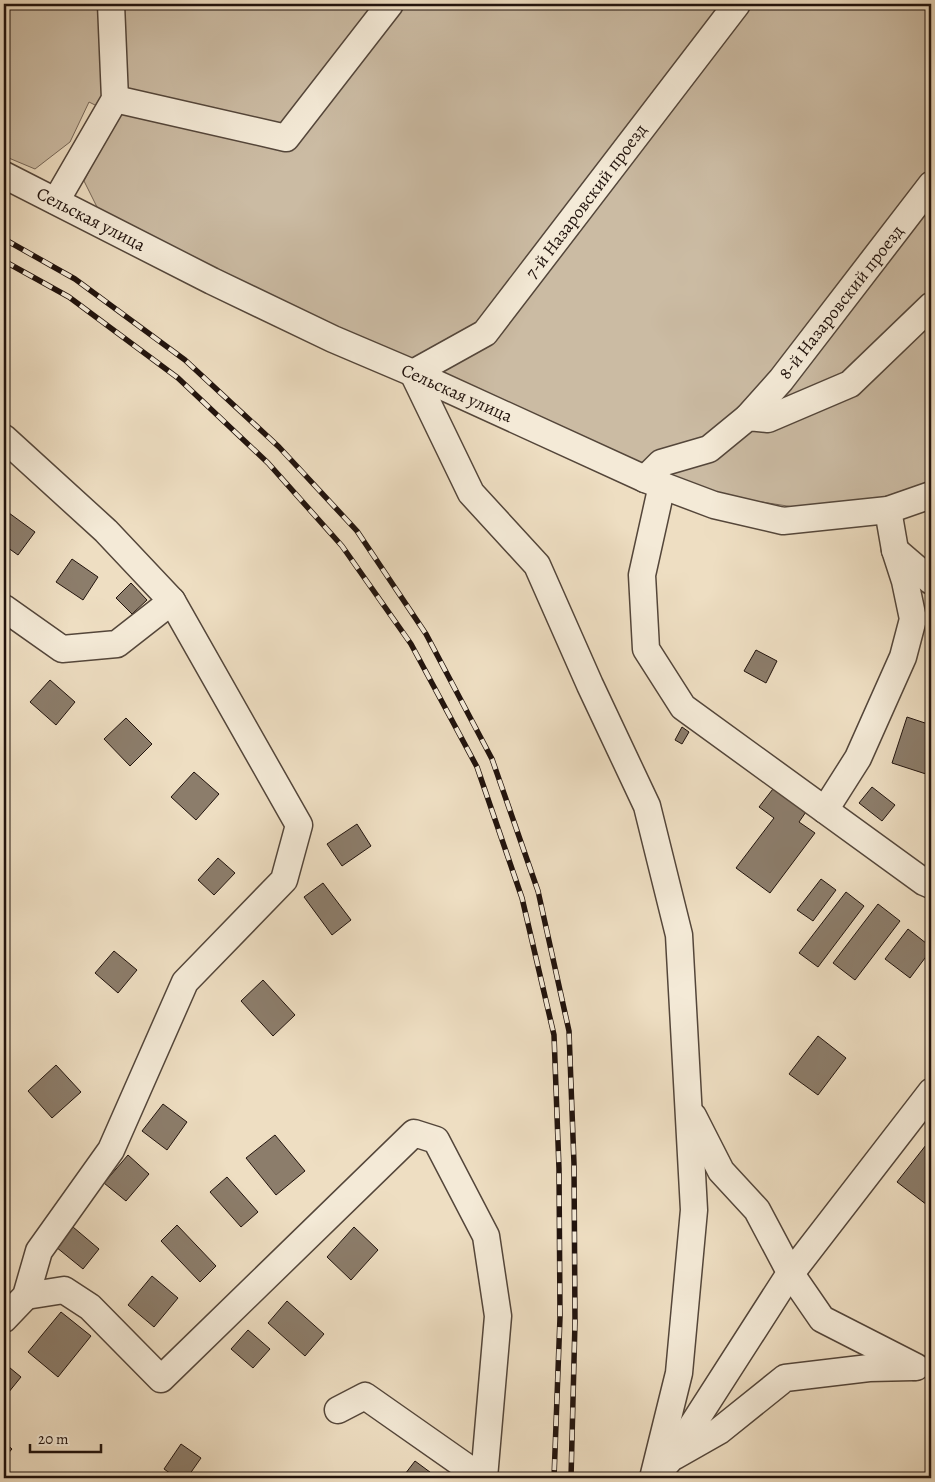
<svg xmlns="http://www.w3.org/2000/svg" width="935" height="1482" font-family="Alegreya,serif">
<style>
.green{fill:#cbbba3;stroke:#766758}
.building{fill:#8c7d6b;stroke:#21130d}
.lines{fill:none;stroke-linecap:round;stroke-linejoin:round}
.minor-casing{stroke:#54463a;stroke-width:29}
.minor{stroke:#f4ead7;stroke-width:26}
.rail-casing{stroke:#21130d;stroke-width:5.5}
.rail{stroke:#f4ead7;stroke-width:4;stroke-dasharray:11;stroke-linecap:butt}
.labels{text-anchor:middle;stroke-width:4.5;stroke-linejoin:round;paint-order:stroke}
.street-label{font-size:18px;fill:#21130d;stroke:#f4ead7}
</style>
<rect width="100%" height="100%" fill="#eedec2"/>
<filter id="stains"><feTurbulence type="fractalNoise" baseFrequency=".004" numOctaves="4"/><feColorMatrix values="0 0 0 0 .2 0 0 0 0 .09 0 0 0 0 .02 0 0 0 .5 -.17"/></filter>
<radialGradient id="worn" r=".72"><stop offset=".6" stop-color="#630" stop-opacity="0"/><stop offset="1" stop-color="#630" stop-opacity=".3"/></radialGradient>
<polygon class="green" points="4,4 931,4 931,481 875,500 800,508 717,495 671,478 215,272 98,209 84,181 117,116 89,102 70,142 35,169 4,156"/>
<g class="building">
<polygon points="9,513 35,532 18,555 4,545 4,521"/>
<polygon points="72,559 98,577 83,600 56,582"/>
<polygon points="131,583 147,600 132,614 116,598"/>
<polygon points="756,650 777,661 766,683 744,671"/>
<polygon points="50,680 75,702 56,725 30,702"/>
<polygon points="907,717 931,725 931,768 929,775 892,763"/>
<polygon points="126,718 152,744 130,766 104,739"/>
<polygon points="682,727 689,732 682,744 675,740"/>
<polygon points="194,772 219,794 196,820 171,797"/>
<polygon points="776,785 808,809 799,822 815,833 770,893 736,868 774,818 759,807"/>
<polygon points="872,787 895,805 882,821 859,803"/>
<polygon points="357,824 371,846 342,866 327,844"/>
<polygon points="218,858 235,873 214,895 198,880"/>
<polygon points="821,879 836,890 813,921 797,910"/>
<polygon points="323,883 351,920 332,935 304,897"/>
<polygon points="846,892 864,906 818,967 799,953"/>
<polygon points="878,904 900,921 855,980 833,963"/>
<polygon points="908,929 931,947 931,950 910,978 885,959"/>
<polygon points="114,951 137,970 118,993 95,973"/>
<polygon points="263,980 295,1015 273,1036 241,1001"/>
<polygon points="818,1036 846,1058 818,1095 789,1074"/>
<polygon points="56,1065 81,1092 52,1118 28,1091"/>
<polygon points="163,1104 187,1122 167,1150 142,1131"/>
<polygon points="275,1135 305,1171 276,1195 246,1158"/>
<polygon points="926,1145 931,1149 931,1208 897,1182"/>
<polygon points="128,1155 149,1174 126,1201 104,1183"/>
<polygon points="227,1177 258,1212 241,1227 210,1192"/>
<polygon points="177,1225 216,1266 200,1282 161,1241"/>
<polygon points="73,1227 99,1249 83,1269 56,1247"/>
<polygon points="354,1227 378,1250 351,1280 327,1257"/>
<polygon points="152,1276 178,1298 154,1327 128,1305"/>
<polygon points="287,1301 324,1334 305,1356 268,1323"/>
<polygon points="61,1312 91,1336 58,1377 28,1352"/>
<polygon points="248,1330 270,1349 253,1368 231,1349"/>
<polygon points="4,1363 21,1377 4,1398"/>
<polygon points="4,1442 12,1449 4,1458"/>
<polygon points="181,1444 201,1458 187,1478 177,1478 164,1469"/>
<polygon points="415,1461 438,1478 402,1478"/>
</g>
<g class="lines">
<g class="minor-casing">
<g id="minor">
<polyline points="115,99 286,138 390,4"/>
<polyline points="4,175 212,281 333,339 413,373 645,479 714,505 783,521 888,510 931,495"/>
<polyline points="56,201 115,99 111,4"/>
<polyline points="748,417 781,380 931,185"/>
<polyline points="4,438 106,531 172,601 299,825 284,880 185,982 111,1150 39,1251 26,1296 4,1319"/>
<polyline points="645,479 661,463 709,449 748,417 768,419 850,384 931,306"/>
<polyline points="662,485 642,575 646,649 683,707 924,882 931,885"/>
<polyline points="895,550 931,581"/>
<polyline points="4,608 62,649 117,644 172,601"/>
<polyline points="825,810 858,758 903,657 913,619 905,581 895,550 888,510"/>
<polyline points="693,1116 721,1171 757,1210 791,1274 822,1319 916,1367"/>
<polyline points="26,1296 64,1290 90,1307 161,1379 414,1133 436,1140 486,1236 498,1316 484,1478"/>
<polyline points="338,1410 365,1396 482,1478"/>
<polyline points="675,1456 719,1431 785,1378 869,1368 913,1367"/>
<polyline points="658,1473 672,1457 785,1281 931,1092"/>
<polyline points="653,1478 679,1373 694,1210 679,935 647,806 590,685 537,565 471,493 413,373 485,333 737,4"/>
</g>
</g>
<use href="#minor" class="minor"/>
<g class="rail-casing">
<g id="rail">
<polyline points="4,239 75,279 185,360 279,447 357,531 426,634 492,759 538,891 569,1031 574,1164 575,1322 571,1478"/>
<polyline points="4,261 69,297 178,378 268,463 342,546 411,644 477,767 522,898 554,1035 559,1169 560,1317 554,1478"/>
</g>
</g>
<use href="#rail" class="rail"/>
</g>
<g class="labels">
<g class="street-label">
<text transform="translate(586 201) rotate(-53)" y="6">7-й Назаровский проезд</text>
<text transform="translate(91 219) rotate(27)" y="6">Сельская улица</text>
<text transform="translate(841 302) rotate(-52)" y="6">8-й Назаровский проезд</text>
<text transform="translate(457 393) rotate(24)" y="6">Сельская улица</text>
</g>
</g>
<rect width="935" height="1482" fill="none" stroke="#eedec2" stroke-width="20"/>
<rect x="5" y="5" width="925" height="1472" fill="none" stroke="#21130d" stroke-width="2.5"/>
<rect x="10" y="10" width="915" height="1462" fill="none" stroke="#21130d"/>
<path d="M30 1444v8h71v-8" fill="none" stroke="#21130d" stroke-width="2.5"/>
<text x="38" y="1444" font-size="15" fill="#21130d" stroke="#f4ead7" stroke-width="4" paint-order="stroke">20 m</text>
<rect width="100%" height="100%" filter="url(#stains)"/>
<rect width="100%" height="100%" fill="url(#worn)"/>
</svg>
